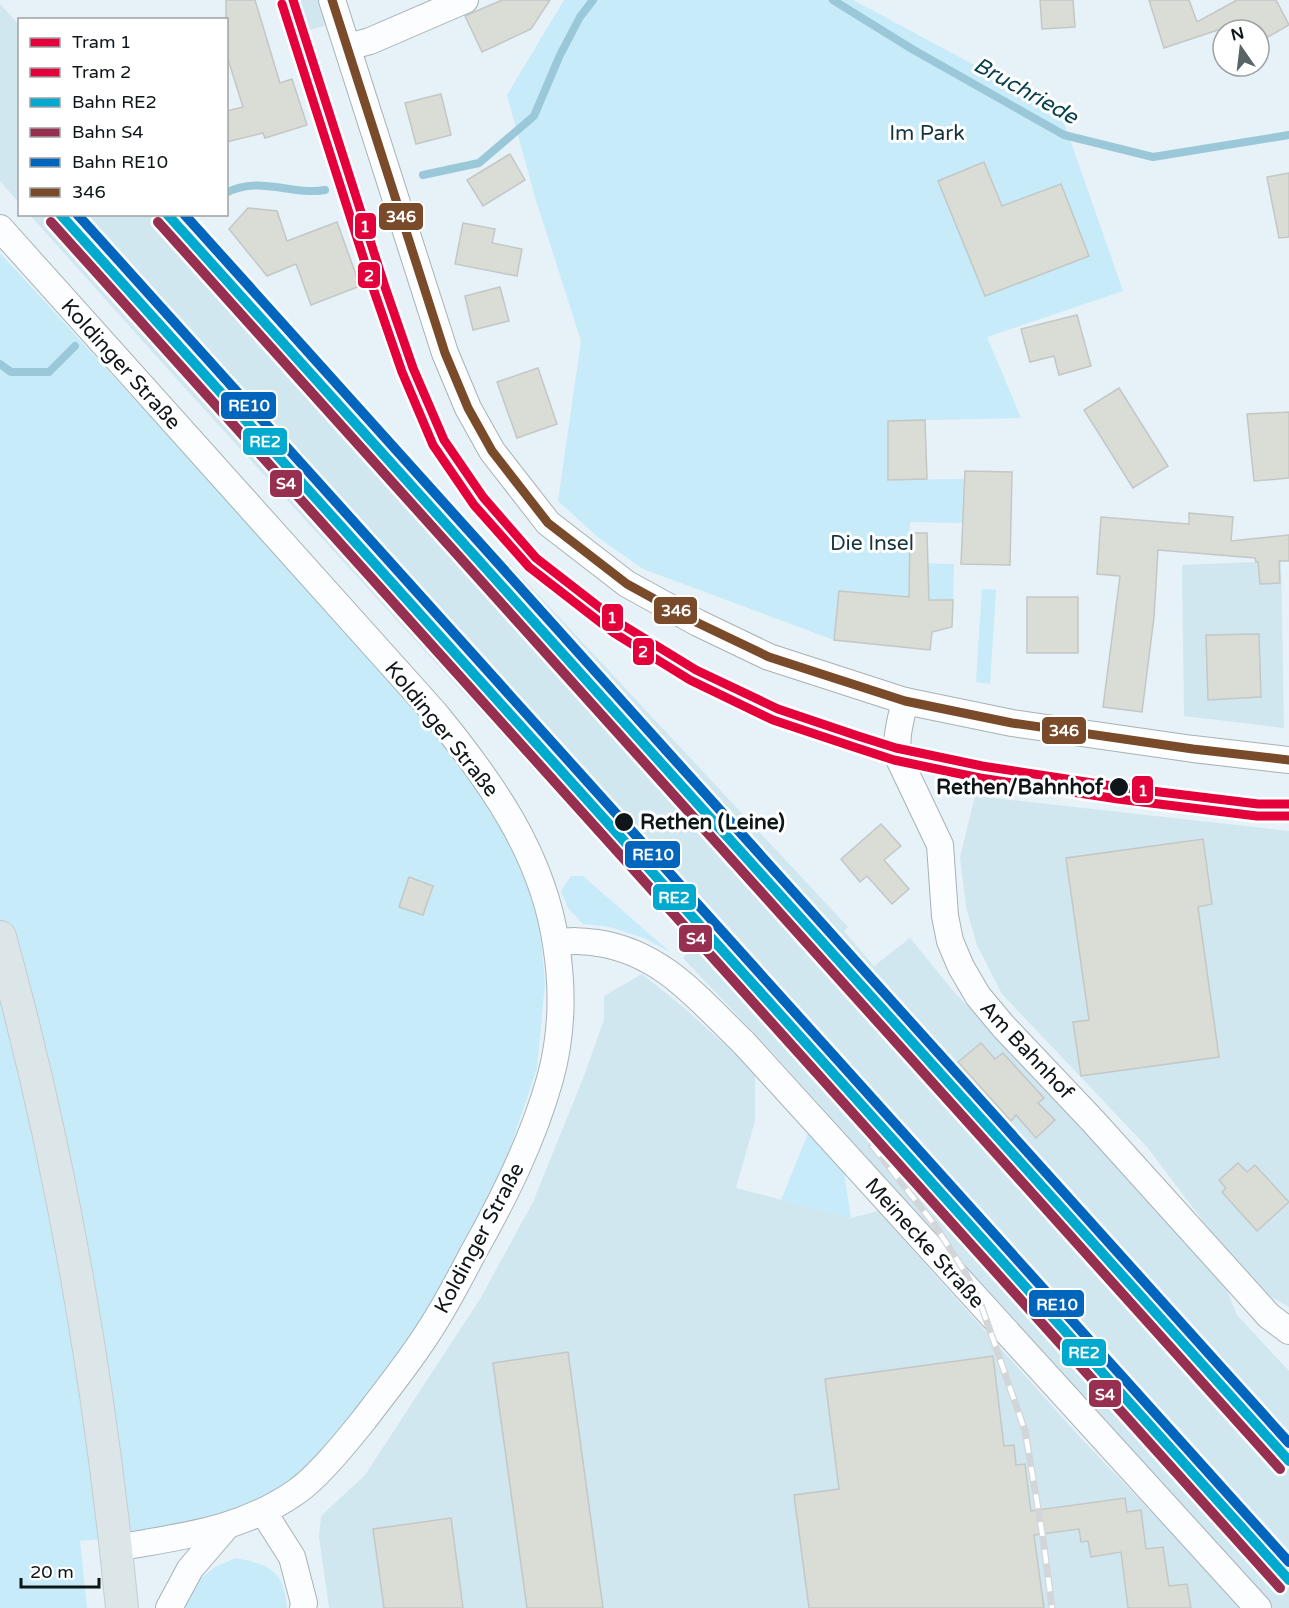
<svg xmlns="http://www.w3.org/2000/svg" width="1289" height="1608" font-family="'Varela Round',sans-serif">
<style>
.built{fill:#d1e7f0}
.green{fill:#c7ebf8}
.lines{fill:none;stroke-linecap:round;stroke-linejoin:round}
.stream{stroke:#9bc8d8;stroke-width:8}
.building{fill:#daddd5;stroke:#c3c7c6;stroke-width:1.5}
.minor-casing{stroke:#a8b2b6;stroke-width:28}
.major-casing{stroke:#c6ccce;stroke-width:34}
.minor{stroke:#fbfdfe;stroke-width:26}
.major{stroke:#dce6e9;stroke-width:32}
.rail-casing{stroke:#d2d6d8;stroke-width:7}
.rail{stroke:#fff;stroke-width:4.5;stroke-dasharray:14;stroke-linecap:butt}
.bus-1-casing{stroke:#fff;stroke-width:14}
.bus-1{stroke:#7a4b2a;stroke-width:9}
.rail-1-casing{stroke:#fff;stroke-width:15}
.rail-2-casing{stroke:#fff;stroke-width:15}
.rail-3-casing{stroke:#fff;stroke-width:15}
.rail-1{stroke:#00a9ce;stroke-width:10}
.rail-2{stroke:#972f50;stroke-width:10}
.rail-3{stroke:#0065bd;stroke-width:10}
.tram-1-casing{stroke:#fff;stroke-width:14}
.tram-2-casing{stroke:#fff;stroke-width:14}
.tram-1{stroke:#e4003a;stroke-width:9}
.tram-2{stroke:#e4003a;stroke-width:9}
.stop-dot{fill:#0e1619;stroke:#fff;stroke-width:2}
.labels{text-anchor:middle;stroke-width:6;stroke-linejoin:round;paint-order:stroke}
.park-label{font-size:21px;fill:#16343d;stroke:#fff}
.street-label{font-size:21px;fill:#0e1619;stroke:#fff}
.stop-label{font-size:21px;font-weight:bold;fill:#0e1619;stroke:#fff;text-anchor:end}
.water-label{font-size:22px;font-style:italic;fill:#073f4d;stroke:#fff}
.line-badge{stroke:#fff;stroke-width:2}
.badge-label{font-size:16px;text-anchor:middle;font-weight:bold;fill:#fff}
</style>
<rect width="100%" height="100%" fill="#e6f2f7"/>
<g class="built">
<polygon points="289,0 319,0 327,25 300,33"/>
<polygon points="0,4 19,25 19,203 0,181"/>
<polygon points="30,215 182,215 256,287 403,450 848,927 844,931 874,966 910,938 955,993 1093,1134 1225,1286 1237,1315 1289,1371 1289,1608 1273,1608 773,1053 683,958 694,946 174,376"/>
<polygon points="1281,561 1284,728 1184,716 1182,565"/>
<polygon points="975,796 1289,831 1289,1307 1252,1286 1147,1147 1002,994 977,945 966,907 960,857"/>
<polygon points="642,974 683,1007 755,1072 755,1121 736,1188 851,1218 878,1211 1078,1435 1243,1608 329,1608 319,1537 321,1516 365,1475 480,1299 533,1202 582,1081 604,1020 604,996"/>
</g>
<g class="green">
<polygon points="564,0 853,0 1060,111 1123,291 987,337 1021,418 888,421 888,480 965,479 964,523 910,522 909,563 954,564 953,601 839,591 834,640 643,569 599,538 558,501 581,341 535,197 507,95"/>
<polygon points="0,253 191,461 382,664 487,793 538,903 545,984 537,1068 496,1191 428,1315 334,1440 295,1483 215,1522 142,1535 80,1541 87,1608 0,1608"/>
<polygon points="982,589 996,590 990,684 976,682"/>
<polygon points="571,876 583,876 670,952 644,938 610,927 583,924 568,908 561,891"/>
<polygon points="809,1131 843,1166 851,1218 781,1200"/>
<path d="M236 1558C270 1565 284 1570 287 1608H184L194 1584 215 1567Z"/>
</g>
<g class="lines">
<g class="stream">
<polyline points="833,0 912,49 1064,135 1153,157 1289,135"/>
<polyline points="423,175 479,163 534,116 560,55 580,17 593,0"/>
<path d="M226 193C259 175 292 196 325 190"/>
<polyline points="0,364 11,372 49,372 75,346"/>
</g>
</g>
<g class="building">
<polygon points="226,0 255,0 280,83 292,79 307,125 265,138 263,133 226,142 226,111 243,107 226,53"/>
<polygon points="502,0 550,0 531,29 482,52 465,16"/>
<polygon points="1040,0 1073,0 1075,27 1042,29"/>
<polygon points="1149,0 1189,0 1197,22 1237,0 1276,0 1289,25 1259,42 1259,30 1236,30 1233,25 1164,48"/>
<polygon points="441,94 451,135 416,144 405,103"/>
<polygon points="510,154 525,180 483,206 467,180"/>
<polygon points="984,162 1002,206 1061,184 1089,256 985,296 938,181"/>
<polygon points="1289,173 1289,237 1279,238 1267,177"/>
<polygon points="248,208 277,211 287,241 337,222 360,286 311,305 296,264 267,276 229,229"/>
<polygon points="463,223 495,229 492,243 522,249 517,276 455,264"/>
<polygon points="500,287 509,321 473,330 465,296"/>
<polygon points="1077,315 1091,366 1059,375 1054,356 1030,362 1021,329"/>
<polygon points="538,368 557,424 517,438 497,382"/>
<polygon points="1119,388 1168,466 1133,488 1084,410"/>
<polygon points="1289,412 1289,478 1254,481 1247,414"/>
<polygon points="925,420 927,479 888,480 888,421"/>
<polygon points="965,471 1012,472 1010,565 961,564"/>
<polygon points="1189,513 1233,517 1231,541 1289,535 1289,561 1279,561 1280,583 1260,584 1258,562 1256,562 1255,558 1158,550 1154,617 1142,712 1103,707 1120,576 1097,574 1101,517 1189,524"/>
<polygon points="910,533 927,533 929,600 953,600 952,627 932,632 930,650 834,640 839,591 909,597"/>
<rect x="1027" y="597" width="51" height="56"/>
<polygon points="1259,634 1261,697 1208,700 1206,635"/>
<polygon points="881,824 901,846 884,860 909,889 892,904 867,876 860,882 841,859"/>
<polygon points="1203,839 1212,904 1198,907 1219,1057 1081,1076 1073,1022 1089,1020 1066,858"/>
<polygon points="409,877 433,886 423,915 399,907"/>
<polygon points="981,1043 995,1059 1003,1053 1044,1098 1038,1103 1055,1120 1036,1138 1016,1115 1011,1121 958,1062"/>
<polygon points="1238,1163 1247,1172 1255,1165 1289,1202 1257,1231 1222,1192 1226,1188 1219,1180"/>
<polygon points="568,1352 603,1608 527,1608 493,1363"/>
<polygon points="993,1356 1004,1446 1014,1445 1016,1465 1025,1464 1031,1511 1125,1498 1127,1512 1141,1510 1146,1549 1163,1547 1169,1586 1187,1584 1191,1608 1128,1608 1121,1552 1091,1557 1088,1541 1081,1542 1079,1529 1034,1535 1044,1608 809,1608 794,1495 839,1489 825,1379"/>
<polygon points="451,1518 463,1608 384,1608 373,1529"/>
</g>
<g class="lines">
<g class="minor-casing">
<g id="minor">
<polyline points="332,0 445,353 468,408 492,451 548,523 627,584 698,623 769,657 905,701 1012,723 1193,749 1289,760"/>
<polyline points="348,47 370,41 465,0"/>
<path d="M0 228 434 712C490 780 543 854 556 944 563 988 562 1036 550 1079 533 1140 504 1198 473 1253 462 1274 451 1295 439 1315 417 1352 389 1387 363 1421 346 1442 318 1477 296 1492 240 1531 182 1536 116 1548"/>
<path d="M905 701C900 723 894 740 900 761L940 845 945 916 950 941 961 967 978 996 1003 1026 1093 1121 1269 1316 1289 1331"/>
<path d="M556 943C571 940 582 941 598 943 663 953 699 1000 744 1043L1258 1608"/>
<polyline points="264,1513 292,1557 304,1603 303,1608"/>
<polyline points="169,1608 190,1569 226,1527"/>
</g>
</g>
<g class="major-casing">
<path id="major" d="M0 937C61 1156 100 1382 122 1608"/>
</g>
<use href="#minor" class="minor"/>
<use href="#major" class="major"/>
<g class="rail-casing">
<polyline id="rail" points="872,1145 934,1224 965,1272 981,1305 1025,1431 1043,1538 1052,1608"/>
</g>
<use href="#rail" class="rail"/>
<g class="bus-1-casing">
<polyline id="bus-1" points="332,0 445,353 468,408 492,451 548,523 627,584 698,623 769,657 905,701 1012,723 1193,749 1289,760"/>
</g>
<use href="#bus-1" class="bus-1"/>
<g class="rail-1-casing">
<g id="rail-1">
<polyline points="60,214 1289,1580"/>
<polyline points="167,214 1289,1461"/>
</g>
</g>
<g class="rail-2-casing">
<g id="rail-2">
<polyline points="51,222 1280,1588"/>
<polyline points="158,222 1280,1469"/>
</g>
</g>
<g class="rail-3-casing">
<g id="rail-3">
<polyline points="77,214 1289,1562"/>
<polyline points="184,214 1289,1443"/>
</g>
</g>
<use href="#rail-1" class="rail-1"/>
<use href="#rail-2" class="rail-2"/>
<use href="#rail-3" class="rail-3"/>
<g class="tram-1-casing">
<polyline id="tram-1" points="293,0 385,287 413,368 444,440 483,497 536,558 621,624 696,670 778,709 858,736 896,748 982,766 1119,787 1258,804 1289,804"/>
</g>
<g class="tram-2-casing">
<polyline id="tram-2" points="282,4 374,291 402,372 433,445 474,505 529,567 614,633 690,680 773,720 854,747 894,760 980,778 1118,799 1257,816 1289,816"/>
</g>
<use href="#tram-1" class="tram-1"/>
<use href="#tram-2" class="tram-2"/>
</g>
<g class="stop-dot">
<circle cx="1119" cy="787" r="10"/>
<circle cx="624" cy="822" r="10"/>
</g>
<g class="labels">
<g class="park-label">
<text x="927" y="140">Im Park</text>
<text x="872" y="550">Die Insel</text>
</g>
<g class="street-label">
<text transform="translate(121 364) rotate(48)" y="7">Koldinger Straße</text>
<text transform="translate(442 729) rotate(51)" y="7">Koldinger Straße</text>
<text transform="translate(1027 1050) rotate(47)" y="7">Am Bahnhof</text>
<text transform="translate(479 1238) rotate(-62)" y="7">Koldinger Straße</text>
<text transform="translate(925 1243) rotate(48)" y="7">Meinecke Straße</text>
</g>
<g class="stop-label">
<text x="1103" y="794">Rethen/Bahnhof</text>
<text x="640" y="829" text-anchor="start">Rethen (Leine)</text>
</g>
<g class="water-label">
<text transform="translate(1026 90) rotate(29)" y="8">Bruchriede</text>
</g>
</g>
<g class="line-badge">
<rect x="378" y="202" width="46" height="29" rx="6" fill="#7a4b2a"/>
<rect x="354" y="212" width="23" height="28" rx="6" fill="#e4003a"/>
<rect x="357" y="261" width="24" height="28" rx="6" fill="#e4003a"/>
<rect x="220" y="391" width="57" height="29" rx="6" fill="#0065bd"/>
<rect x="242" y="427" width="46" height="29" rx="6" fill="#00a9ce"/>
<rect x="269" y="469" width="34" height="29" rx="6" fill="#972f50"/>
<rect x="653" y="596" width="45" height="29" rx="6" fill="#7a4b2a"/>
<rect x="601" y="603" width="23" height="29" rx="6" fill="#e4003a"/>
<rect x="632" y="637" width="23" height="29" rx="6" fill="#e4003a"/>
<rect x="1041" y="716" width="46" height="29" rx="6" fill="#7a4b2a"/>
<rect x="1131" y="775" width="23" height="29" rx="6" fill="#e4003a"/>
<rect x="624" y="840" width="57" height="29" rx="6" fill="#0065bd"/>
<rect x="652" y="883" width="45" height="28" rx="6" fill="#00a9ce"/>
<rect x="678" y="924" width="35" height="29" rx="6" fill="#972f50"/>
<rect x="1028" y="1289" width="57" height="29" rx="6" fill="#0065bd"/>
<rect x="1061" y="1338" width="46" height="29" rx="6" fill="#00a9ce"/>
<rect x="1088" y="1379" width="34" height="29" rx="6" fill="#972f50"/>
</g>
<g class="badge-label">
<text x="401" y="222">346</text>
<text x="365" y="232">1</text>
<text x="369" y="281">2</text>
<text x="249" y="411">RE10</text>
<text x="265" y="447">RE2</text>
<text x="286" y="489">S4</text>
<text x="676" y="616">346</text>
<text x="612" y="623">1</text>
<text x="643" y="657">2</text>
<text x="1064" y="736">346</text>
<text x="1143" y="796">1</text>
<text x="653" y="860">RE10</text>
<text x="674" y="903">RE2</text>
<text x="696" y="944">S4</text>
<text x="1057" y="1310">RE10</text>
<text x="1084" y="1358">RE2</text>
<text x="1105" y="1400">S4</text>
</g>
<rect x="18" y="18" width="210" height="198" fill="#ffffff" stroke="#9fa2a3" stroke-width="1.5"/>
<rect x="30" y="38" width="30" height="9" fill="#e4003a" stroke="#9fa2a3" stroke-width="1.5"/>
<text x="72" y="48" font-size="18" fill="#0e1619">Tram 1</text>
<rect x="30" y="68" width="30" height="9" fill="#e4003a" stroke="#9fa2a3" stroke-width="1.5"/>
<text x="72" y="78" font-size="18" fill="#0e1619">Tram 2</text>
<rect x="30" y="98" width="30" height="9" fill="#00a9ce" stroke="#9fa2a3" stroke-width="1.5"/>
<text x="72" y="108" font-size="18" fill="#0e1619">Bahn RE2</text>
<rect x="30" y="128" width="30" height="9" fill="#972f50" stroke="#9fa2a3" stroke-width="1.5"/>
<text x="72" y="138" font-size="18" fill="#0e1619">Bahn S4</text>
<rect x="30" y="158" width="30" height="9" fill="#0065bd" stroke="#9fa2a3" stroke-width="1.5"/>
<text x="72" y="168" font-size="18" fill="#0e1619">Bahn RE10</text>
<rect x="30" y="188" width="30" height="9" fill="#7a4b2a" stroke="#9fa2a3" stroke-width="1.5"/>
<text x="72" y="198" font-size="18" fill="#0e1619">346</text>
<g transform="translate(1241 48) rotate(346)"><circle r="28" fill="#ffffff" stroke="#9fa2a3" stroke-width="1.5"/>
<path d="M0-4.5L10 22L0 15L-10 22Z" fill="#5a6367"/>
<text y="-9" font-size="16" font-weight="bold" text-anchor="middle" fill="#0e1619">N</text>
</g>
<path d="M21 1578v9h78v-9" fill="none" stroke="#0e1619" stroke-width="3"/>
<text x="30" y="1578" font-size="18" fill="#0e1619" stroke="#ffffff" stroke-width="4.5" paint-order="stroke">20 m</text>
</svg>
